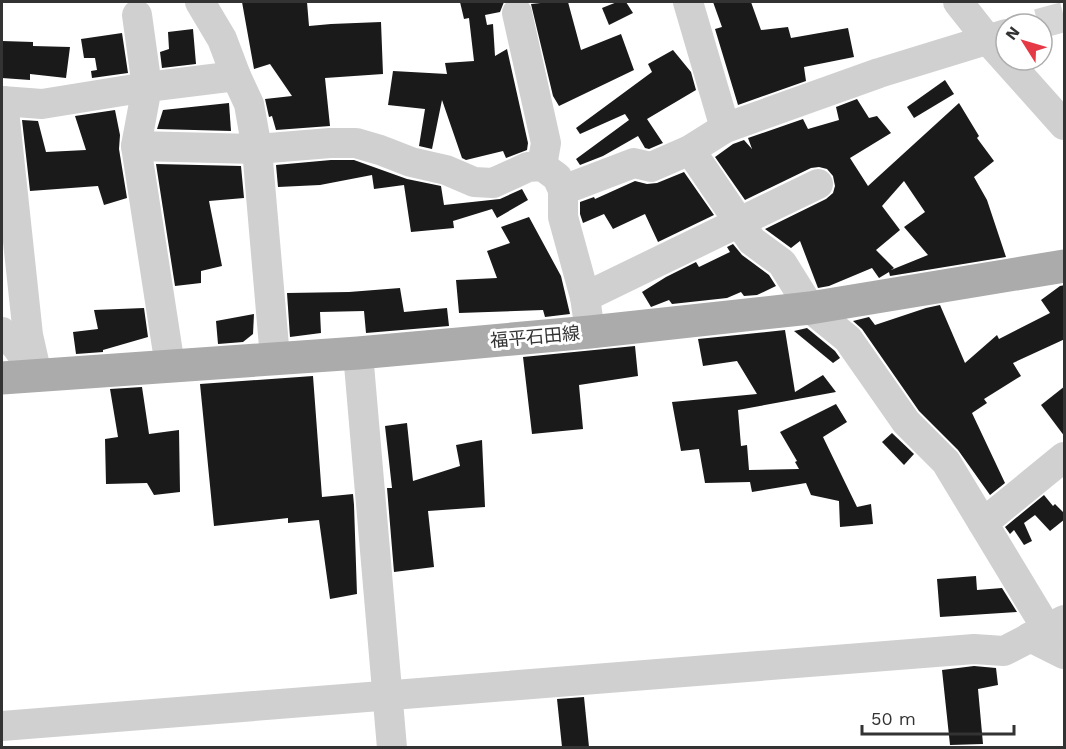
<svg xmlns="http://www.w3.org/2000/svg" width="1066" height="749" font-family="'Work Sans','Noto Sans JP',sans-serif">
<style>
.building{fill:#1a1a1a;fill-rule:evenodd}
.lines{fill:none;stroke-linecap:round;stroke-linejoin:round}
.minor-tunnel{stroke:#d6d6d6;stroke-width:30;stroke-dasharray:30 15;stroke-linecap:butt}
.minor{stroke:#d0d0d0;stroke-width:30}
.major{stroke:#ababab;stroke-width:33}
.labels{text-anchor:middle;stroke-width:6;stroke-linejoin:round;paint-order:stroke}
.street-label{font-size:18px;fill:#333;stroke:#fff}
</style>
<rect width="100%" height="100%" fill="#fff"/>
<g class="building">
<polygon points="242,2 307,2 309,26 331,24 381,22 383,74 325,78 330,126 276,130 272,116 269,117 265,99 292,96 270,64 254,69"/>
<polygon points="460,2 504,2 500,12 485,15 487,25 493,24 495,56 507,49 528,143 527,150 506,158 503,151 466,160 462,158 442,100 432,149 419,146 425,109 388,105 393,71 447,74 445,63 474,61 469,18 464,19"/>
<polygon points="550,2 568,2 581,50 621,34 634,70 559,106 553,96 531,4"/>
<polygon points="617,2 626,2 633,13 609,25 602,8"/>
<polygon points="713,2 751,2 761,30 788,27 791,38 848,28 854,57 804,67 806,81 738,105 715,29 722,27"/>
<polygon points="193,29 196,64 162,68 160,52 169,49 168,32"/>
<polygon points="122,33 128,73 92,78 91,71 97,70 95,58 84,58 81,39"/>
<polygon points="2,41 33,42 33,46 70,47 66,78 30,74 30,80 2,78"/>
<polygon points="673,50 691,72 696,90 647,119 663,143 649,149 645,148 638,136 603,156 580,165 576,159 629,120 625,114 580,134 576,128 652,72 648,64"/>
<polygon points="945,80 954,94 914,118 907,107"/>
<path d="M857 99 869 118 877 116 891 133 850 158 868 186 959 103 979 136 977 138 994 161 974 177 987 200 1006 257 890 276 889 272 879 278 872 268 829 286 818 288 800 241 791 248 765 229 826 199 833 193 835 186 833 176 827 169 819 167 811 168 745 200 715 157 733 144 744 140 752 149 748 138 803 119 808 129 839 120 836 107ZM904 181 925 212 904 227 928 255 891 270 894 268 876 250 900 230 882 206Z"/>
<polygon points="229,103 231,131 157,129 163,110"/>
<polygon points="115,110 120,135 119,149 127,198 104,205 98,186 30,191 22,120 38,121 46,152 86,150 75,116"/>
<polygon points="331,160 354,160 407,179 441,186 444,205 500,199 522,189 528,200 497,218 492,209 453,221 454,228 411,232 404,185 374,189 372,175 320,185 278,187 276,165"/>
<polygon points="156,164 241,166 244,198 209,201 222,266 201,271 201,283 175,286"/>
<polygon points="684,172 714,215 658,242 645,214 613,229 604,214 583,223 580,214 580,202 594,197 595,199 635,181 647,184 657,183"/>
<polygon points="529,217 561,276 570,314 545,317 543,310 459,313 456,280 497,278 487,251 510,243 501,227"/>
<polygon points="733,244 742,255 769,275 776,286 757,295 744,296 741,292 727,298 672,304 669,300 651,307 642,292 666,277 696,262 699,267 730,252 727,247"/>
<polygon points="1065,285 1065,339 1013,363 1021,376 984,399 987,403 972,413 1005,483 990,495 958,450 919,411 862,329 853,321 869,317 875,325 926,308 940,305 965,363 997,335 999,339 1050,313 1041,300 1060,286"/>
<polygon points="400,288 404,312 447,308 449,326 366,333 364,311 320,312 321,333 290,337 287,293 349,292"/>
<polygon points="144,308 148,337 103,350 103,352 76,354 73,332 98,329 94,310"/>
<polygon points="254,314 253,334 243,342 218,344 216,321"/>
<polygon points="807,328 835,351 840,358 833,363 794,331"/>
<polygon points="785,330 795,392 823,375 836,392 738,410 741,446 747,445 749,470 799,469 795,462 797,461 780,432 836,404 847,422 823,437 857,507 871,504 873,524 840,527 839,501 811,495 806,483 752,492 750,482 705,483 699,449 681,451 672,402 757,394 737,361 703,366 698,339"/>
<polygon points="635,346 638,376 579,385 583,429 532,434 523,357"/>
<polygon points="313,376 322,497 353,494 354,505 357,594 330,599 319,520 288,523 288,518 214,526 200,384"/>
<polygon points="1065,386 1065,437 1041,405"/>
<polygon points="142,387 149,434 179,430 180,492 154,495 147,483 106,484 105,439 118,437 110,389"/>
<polygon points="407,423 413,481 460,466 456,445 482,440 485,507 428,511 434,567 394,572 387,488 392,488 385,426"/>
<polygon points="892,433 914,454 904,465 882,442"/>
<polygon points="1044,495 1053,506 1055,504 1065,514 1065,519 1050,531 1035,515 1024,523 1032,541 1024,545 1014,530 1010,534 1005,527"/>
<polygon points="976,576 977,590 1002,588 1017,612 940,617 937,579"/>
<polygon points="974,666 996,668 998,685 978,689 983,744 950,745 942,670"/>
<polygon points="584,697 589,747 562,747 557,699"/>
</g>
<g class="lines">
<polyline class="minor-tunnel" points="1038,24 1064,17"/>
<g class="minor">
<polyline points="688,2 725,128"/>
<polyline points="958,2 988,40 1064,125"/>
<polyline points="517,13 546,143 542,166"/>
<polyline points="137,15 147,87 136,146 257,149 275,358"/>
<polyline points="236,76 249,104 257,149 330,143 356,143 380,150 411,162 446,170 474,182 493,183 528,167 542,166 557,177 563,190 563,217 585,297 590,332"/>
<polyline points="2,101 42,104 147,87 236,76 222,39 200,2"/>
<polyline points="3,101 28,335 37,375"/>
<polyline points="136,146 170,366"/>
<polyline points="690,150 752,241 782,263 810,308 848,339 906,422 946,462 1047,629"/>
<polyline points="563,190 634,163 651,167 690,150 725,128 879,73 1006,34"/>
<polyline points="585,297 818,184"/>
<polyline points="2,332 16,346 32,368"/>
<polyline points="358,353 392,748"/>
<polyline points="983,523 1064,457"/>
<polyline points="1030,637 1064,654"/>
<polyline points="2,726 974,649 1004,651 1064,620"/>
</g>
<polyline class="major" points="2,378 358,353 590,332 810,308 1064,266"/>
</g>
<g class="labels">
<g class="street-label">
<text transform="translate(535 337) rotate(-5)" y="6">福平石田線</text>
</g>
</g>
<rect width="1066" height="749" fill="none" stroke="#333333" stroke-width="6"/>
<g transform="translate(1024 42) rotate(307)"><circle r="28" fill="#ffffff" stroke="#adadad" stroke-width="1.5"/>
<path d="M0-4.5L10 22L0 15L-10 22Z" fill="#e63946"/>
<text y="-9" font-size="16" font-weight="bold" text-anchor="middle" fill="#333333">N</text>
</g>
<path d="M862 725v9h152v-9" fill="none" stroke="#333333" stroke-width="3"/>
<text x="871" y="725" font-size="18" fill="#333333" stroke="#ffffff" stroke-width="4.5" paint-order="stroke">50 m</text>
</svg>
